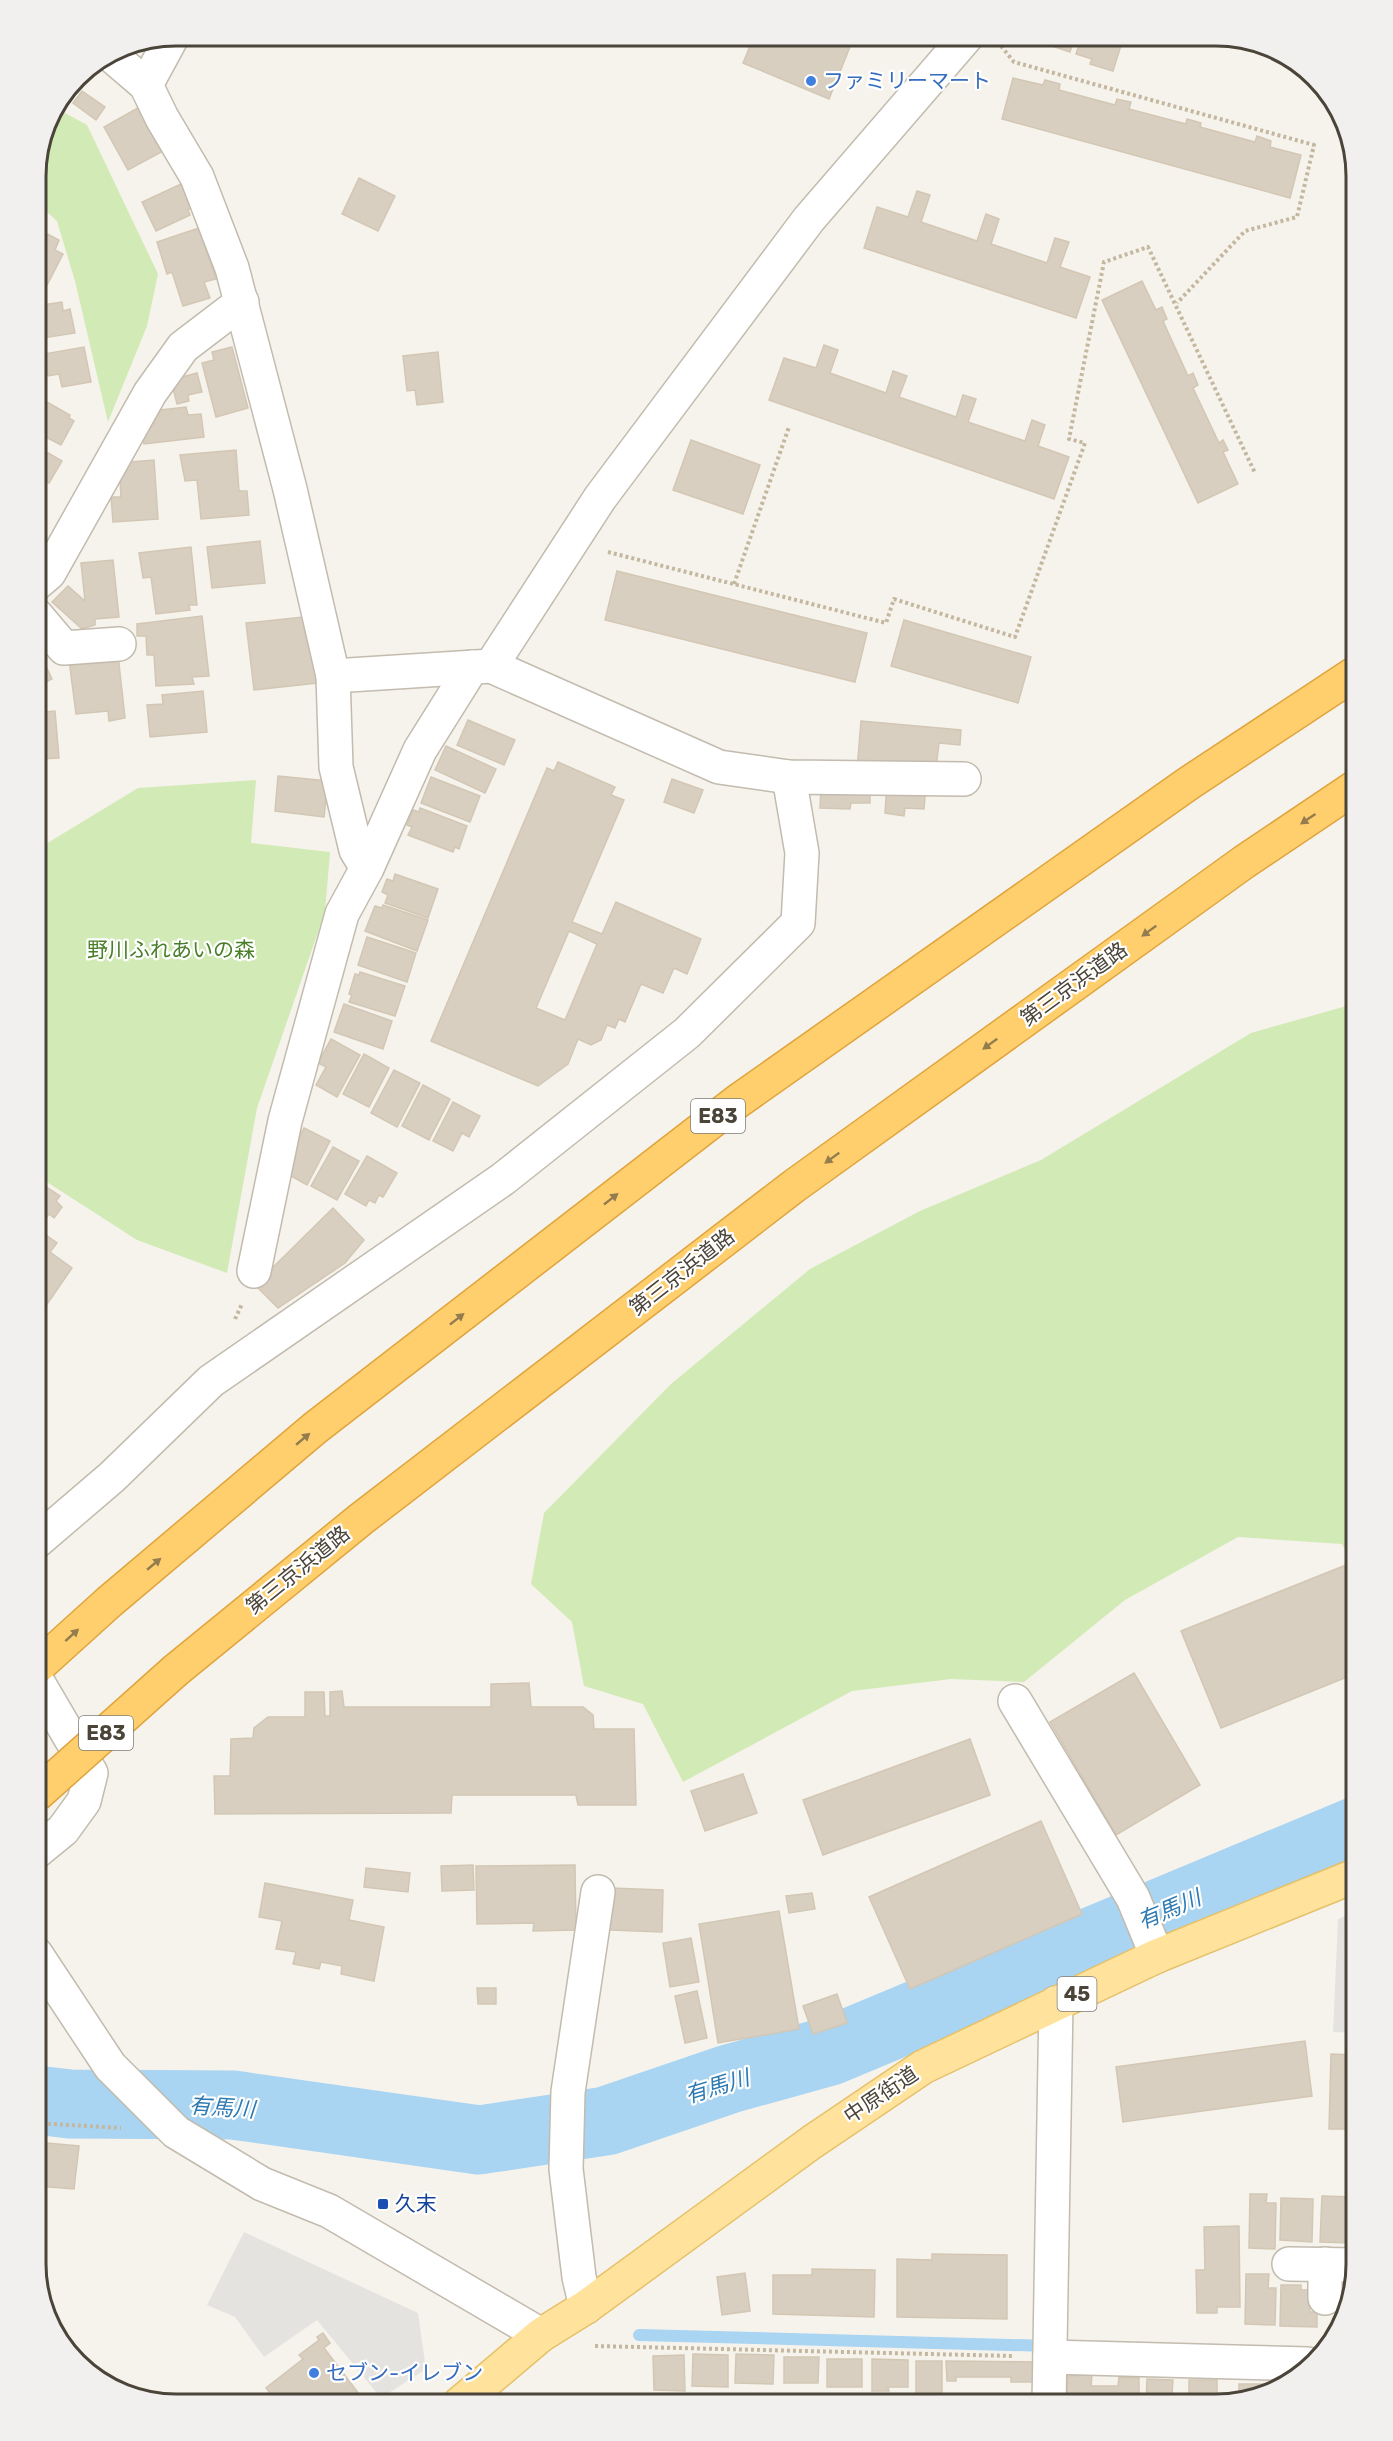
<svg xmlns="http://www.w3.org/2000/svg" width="1393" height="2441" font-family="Rubik,'Noto Sans JP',sans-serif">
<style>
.green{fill:#d2eab5}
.parking{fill:#e5e3e0}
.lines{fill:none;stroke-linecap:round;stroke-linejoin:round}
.stream{stroke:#a9d4f2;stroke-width:12}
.river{stroke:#a9d4f2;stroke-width:69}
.building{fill:#d8cfc1;stroke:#d3c7b4;stroke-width:1.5;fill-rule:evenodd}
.minor-casing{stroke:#c2bbae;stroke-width:36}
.major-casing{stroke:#e6c16a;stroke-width:36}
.highway-casing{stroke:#e0a43c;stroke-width:36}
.path{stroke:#c4b79f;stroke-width:4;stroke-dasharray:3 3;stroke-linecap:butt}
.minor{stroke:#fff;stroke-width:33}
.major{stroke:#ffe39c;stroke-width:33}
.highway{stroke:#ffcf6e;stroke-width:33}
.highway-bridge-casing{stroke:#e0a43c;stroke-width:36;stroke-linecap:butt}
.highway-bridge{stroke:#ffcf6e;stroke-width:33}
.oneway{fill:#937c4e}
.shop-dot{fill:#3f7fe0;stroke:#fff;stroke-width:2}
.transit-dot{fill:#1a4fb4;stroke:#fff;stroke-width:2}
.labels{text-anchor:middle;stroke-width:4.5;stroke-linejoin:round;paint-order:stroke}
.shield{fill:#fff;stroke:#817c74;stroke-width:1.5}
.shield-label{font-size:20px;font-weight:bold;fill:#4b4439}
.shop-label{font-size:21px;fill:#366cbe;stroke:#fff;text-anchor:start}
.park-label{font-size:21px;fill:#4a7f2a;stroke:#fff}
.street-label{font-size:21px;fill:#4b4439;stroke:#fff}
.transit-label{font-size:21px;fill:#164399;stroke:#fff;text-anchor:start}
.water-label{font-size:22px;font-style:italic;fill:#2e7ab2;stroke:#fff}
.rim{fill:none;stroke:#4b4439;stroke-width:3}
</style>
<rect width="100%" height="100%" fill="#f6f3ec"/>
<g class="green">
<path d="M56 108 87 125 158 274 147 326 108 422 75 281 57 221 36 202C36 170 38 136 56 108Z"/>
<polygon points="256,780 251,843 330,852 325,912 257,1108 227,1273 137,1240 36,1175 36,850 138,788"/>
<polygon points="1357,1003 1357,1575 1342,1544 1238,1537 1125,1600 1024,1682 951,1679 852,1691 683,1782 643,1704 584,1686 572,1622 531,1584 544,1513 671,1384 810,1269 920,1211 1041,1160 1251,1033"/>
</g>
<g class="parking">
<polygon points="1357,1911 1357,2033 1333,2032 1338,1919"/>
<polygon points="244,2232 418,2313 426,2369 381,2398 317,2320 264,2357 235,2317 207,2305"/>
</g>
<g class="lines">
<polyline class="stream" points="639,2335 1049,2346"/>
<polyline class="river" points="36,2100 70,2104 233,2105 479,2140 606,2121 729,2079 830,2051 1357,1831"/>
</g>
<g class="building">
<polygon points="754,36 853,36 854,37 829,99 743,63"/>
<polygon points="1022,36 1075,36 1070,52"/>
<polygon points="1082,36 1117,36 1123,39 1113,71 1090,64 1092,59 1076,54"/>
<polygon points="1013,78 1043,85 1045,80 1060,84 1059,90 1115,105 1117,99 1131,102 1129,109 1186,124 1187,119 1201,123 1200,127 1255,142 1257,136 1271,141 1270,147 1301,155 1290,198 1002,119"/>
<polygon points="82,91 105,107 96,120 73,103"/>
<polygon points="143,105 167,149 128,170 104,127"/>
<polygon points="359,178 395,196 378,231 342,214"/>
<polygon points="181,184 192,207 188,210 190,215 156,231 142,202"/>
<polygon points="917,191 930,195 921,222 977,241 986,214 999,219 991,244 1047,263 1055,238 1069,242 1060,267 1090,277 1076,318 864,248 877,207 908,217"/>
<polygon points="36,228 59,240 55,250 63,254 43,293 36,289"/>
<polygon points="199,228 216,279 204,282 210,298 183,306 172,272 167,274 157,242"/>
<polygon points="1142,281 1156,310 1162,307 1167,319 1163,321 1188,376 1193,373 1198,385 1193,388 1219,443 1223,440 1228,450 1223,452 1238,484 1198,503 1102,300"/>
<polygon points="62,302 63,311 70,309 75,333 37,339 36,306"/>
<polygon points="824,345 838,350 830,373 886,393 893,371 907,376 899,397 956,417 963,395 976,399 968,422 1025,441 1032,420 1045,425 1038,446 1069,457 1054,499 769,400 784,358 816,368"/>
<polygon points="84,347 91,382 62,387 59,374 48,376 44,354"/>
<polygon points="232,347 248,408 216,417 202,363 214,360 212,352"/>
<polygon points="438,352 443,402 417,405 415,390 407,391 403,356"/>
<polygon points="197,373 202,392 188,395 189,401 177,404 171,380"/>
<polygon points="38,397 70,415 69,418 74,421 61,445 36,432"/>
<polygon points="186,407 188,415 201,414 204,437 144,444 142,428 154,426 152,411"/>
<polygon points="691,440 760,465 743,514 673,490"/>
<polygon points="36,446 62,461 49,483 36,476"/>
<polygon points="236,450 239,491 247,491 249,515 201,519 197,480 185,481 180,455"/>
<polygon points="154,460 158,519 113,522 111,497 121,497 119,463"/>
<polygon points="260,541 265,583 212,588 207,547"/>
<polygon points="191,547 197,605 189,605 190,610 156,614 151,577 143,578 139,553"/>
<polygon points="113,560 119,617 95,619 95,625 82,629 52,602 68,586 85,601 81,563"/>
<polygon points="617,571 867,633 855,682 605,620"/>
<polygon points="202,616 209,676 192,677 194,684 156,686 154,655 147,655 146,636 137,636 137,624"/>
<polygon points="303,617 305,633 312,633 317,683 254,690 246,623"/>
<polygon points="904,620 1031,657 1018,703 891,666"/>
<polygon points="36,645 52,679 36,687"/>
<polygon points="118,655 125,718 109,721 108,711 76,714 69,660"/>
<polygon points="203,691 207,732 150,737 147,705 163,704 162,695"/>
<polygon points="55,711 59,758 36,759 36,713"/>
<polygon points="468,720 515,740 504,765 457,745"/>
<polygon points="861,721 961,730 960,745 939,743 935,777 857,770"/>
<polygon points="446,746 496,769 485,793 435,770"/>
<path d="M558 762 615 787 611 795 624 800 572 922 602 934 616 902 701 939 687 974 674 968 663 993 641 984 625 1022 619 1019 615 1028 607 1025 601 1040 591 1045 578 1039 568 1064 538 1086 431 1041 547 768 554 771ZM569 931 597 944 565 1020 536 1008Z"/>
<polygon points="278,776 328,781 324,817 275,811"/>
<polygon points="431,777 480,796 470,822 421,803"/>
<polygon points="672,779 703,790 694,813 664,802"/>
<polygon points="887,783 926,786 924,809 905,808 904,816 885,813"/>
<polygon points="821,785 870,785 870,803 851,803 850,809 820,808"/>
<polygon points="420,808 467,826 459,849 455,847 453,852 408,835 412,827 407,825 413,810 419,812"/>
<polygon points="395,874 438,889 428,918 385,903 388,895 382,892 387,879 393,881"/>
<polygon points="383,905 428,920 417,951 365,931 375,906 382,908"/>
<polygon points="367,937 416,953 407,982 358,965"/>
<polygon points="360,972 405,986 395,1016 349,1002 352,995 349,994 355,974 359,975"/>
<polygon points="344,1004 392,1021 383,1049 334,1032"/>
<polygon points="331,1039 360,1055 337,1097 316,1085 326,1067 318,1063"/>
<polygon points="364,1054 389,1068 369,1107 343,1094"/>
<polygon points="394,1070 420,1083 397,1127 371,1113"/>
<polygon points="423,1085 450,1099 429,1140 402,1126"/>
<polygon points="453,1102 480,1116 469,1137 462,1133 453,1151 433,1141"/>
<polygon points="304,1128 330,1141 307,1185 284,1172 288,1159"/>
<polygon points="333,1147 359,1161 337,1200 311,1186"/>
<polygon points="367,1156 397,1173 383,1197 379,1195 375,1203 369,1200 366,1206 345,1194"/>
<polygon points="45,1186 60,1196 56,1201 62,1207 54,1218 49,1214 47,1217 36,1209 36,1197"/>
<polygon points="333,1208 364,1240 345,1263 278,1308 255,1285"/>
<polygon points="36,1228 57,1243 50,1252 72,1268 43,1310 36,1306"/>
<polygon points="1351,1563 1357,1576 1357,1673 1221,1728 1181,1631"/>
<polygon points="1134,1673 1200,1785 1116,1835 1050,1722"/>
<polygon points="529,1683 531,1707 583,1707 593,1715 594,1729 634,1729 636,1805 578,1805 576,1795 452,1795 451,1813 215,1814 214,1776 230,1776 231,1739 253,1738 254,1728 268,1717 305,1717 305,1692 324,1692 325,1716 330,1716 330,1692 342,1691 344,1707 491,1707 491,1684"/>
<polygon points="970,1739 990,1795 823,1855 803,1800"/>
<polygon points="743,1774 757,1813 705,1831 691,1791"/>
<polygon points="1041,1821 1082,1914 910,1989 869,1897"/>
<polygon points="473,1865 474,1890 442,1891 441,1866"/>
<polygon points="575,1865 576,1930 533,1931 534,1923 477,1924 476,1866"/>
<polygon points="366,1868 410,1873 408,1892 364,1887"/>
<polygon points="265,1883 353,1900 349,1920 384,1927 374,1981 341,1974 342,1966 321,1962 319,1969 293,1964 296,1952 276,1949 282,1921 259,1917"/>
<polygon points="611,1888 663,1890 662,1932 610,1930"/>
<polygon points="812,1893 815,1909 789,1913 786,1896"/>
<polygon points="779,1911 799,2029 718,2043 699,1924"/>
<polygon points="691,1938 699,1982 670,1987 663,1943"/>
<polygon points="477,1988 496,1988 496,2004 478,2004"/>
<polygon points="697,1991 707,2038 685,2043 675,1996"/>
<polygon points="837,1994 847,2023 813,2034 803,2006"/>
<polygon points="1305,2041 1312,2096 1123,2122 1116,2067"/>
<polygon points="1331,2054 1357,2055 1357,2191 1353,2191 1355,2129 1329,2129"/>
<polygon points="36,2142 79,2146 74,2189 36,2186"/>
<polygon points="1250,2194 1267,2194 1266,2203 1276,2203 1275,2249 1249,2248"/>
<polygon points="1322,2196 1352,2197 1351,2243 1320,2242"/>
<polygon points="1281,2198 1313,2199 1312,2242 1280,2240"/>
<polygon points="1239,2226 1240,2307 1217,2307 1217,2313 1197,2313 1196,2270 1205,2270 1204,2227"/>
<polygon points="932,2254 1007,2255 1007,2319 897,2317 897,2259 932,2260"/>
<polygon points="812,2269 875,2270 874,2317 773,2314 773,2275 812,2275"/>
<polygon points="745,2273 750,2311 722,2315 717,2277"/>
<polygon points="1246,2274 1269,2274 1268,2288 1276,2288 1275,2325 1245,2324"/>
<polygon points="1281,2285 1301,2285 1301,2290 1310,2290 1310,2312 1317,2312 1317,2327 1280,2326"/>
<polygon points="1349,2285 1351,2285 1338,2329 1336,2329 1336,2313 1342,2313 1342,2291 1349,2291"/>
<polygon points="323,2333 330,2343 324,2348 366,2403 363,2405 279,2405 266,2388 303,2359 299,2355 319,2340 317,2337"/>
<polygon points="693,2354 728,2355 728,2387 692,2386"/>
<polygon points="736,2354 774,2355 773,2384 735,2383"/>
<polygon points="684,2355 685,2391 654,2390 653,2356"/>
<polygon points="784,2357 819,2357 818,2383 784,2383"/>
<rect x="827" y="2359" width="35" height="28"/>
<polygon points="872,2359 908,2360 908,2387 888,2387 889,2391 872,2391"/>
<rect x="916" y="2361" width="26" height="44"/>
<polygon points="946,2361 1035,2362 1034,2382 1011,2382 1011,2377 956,2377 956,2381 947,2381"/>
<polygon points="1092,2375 1091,2386 1118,2386 1119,2377 1139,2378 1139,2405 1067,2405 1067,2376"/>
<polygon points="1147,2379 1173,2380 1172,2395 1183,2396 1183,2405 1146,2405"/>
<polygon points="1189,2380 1217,2380 1217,2395 1227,2396 1227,2403 1216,2405 1189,2405"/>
<polygon points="1239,2384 1266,2384 1266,2394 1239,2400"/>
</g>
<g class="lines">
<g class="minor-casing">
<g id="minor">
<polyline points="111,55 146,85 162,118 197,177 232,268 290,489 333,676 336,767 356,850 367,868 342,914 285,1121 254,1271"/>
<polyline points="146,85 172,37"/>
<polyline points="36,584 49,573 150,393 183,347 242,302"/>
<polyline points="36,615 64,648 119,644"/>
<polyline points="491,666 600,498 809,219 967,36"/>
<polyline points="333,676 491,666 719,767 789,777 964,779"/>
<polyline points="367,868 420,750 472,667"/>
<polyline points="36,1542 112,1477 211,1381 503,1179 687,1033 798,923 802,853 789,777"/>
<polyline points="1015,1701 1133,1898 1157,1956"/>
<polyline points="36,1852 63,1830 84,1801 91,1773 36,1679"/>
<polyline points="36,1954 110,2066 176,2132 262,2184 329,2211 541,2335"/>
<polyline points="1289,2264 1357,2265"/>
<polyline points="1325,2298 1325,2264"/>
<polyline points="586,2307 579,2277 566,2169 568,2092 598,1892"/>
<polyline points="1050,2357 1308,2364"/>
<polyline points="1049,2405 1056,2003"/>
</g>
</g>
<g class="major-casing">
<polyline id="major" points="458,2405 541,2335 586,2307 812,2142 923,2067 1157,1956 1357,1875"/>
</g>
<g class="highway-casing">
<g id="highway">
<polyline points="36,1668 109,1602 315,1428 738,1101 1189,783 1357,672"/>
<polyline points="176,1670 361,1519 794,1186 1244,862 1357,786"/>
</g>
</g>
<g class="path">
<polyline points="1001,46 1014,62 1314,145 1297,217 1245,231 1177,303"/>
<polyline points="608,552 886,623 894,599 1015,637 1085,443 1069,439 1104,262 1148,247 1255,473"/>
<polyline points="734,584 789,427"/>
<polyline points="235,1319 242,1304"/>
<polyline points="36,2123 121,2128"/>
<polyline points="595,2346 1013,2356"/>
</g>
<use href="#minor" class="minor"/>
<use href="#major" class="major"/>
<use href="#highway" class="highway"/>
<g class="highway-bridge-casing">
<polyline id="highway-bridge" points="36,1795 176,1670"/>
</g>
<use href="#highway-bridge" class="highway-bridge"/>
</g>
<defs><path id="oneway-solid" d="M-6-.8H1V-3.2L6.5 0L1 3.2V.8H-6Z" transform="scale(1.5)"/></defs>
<g class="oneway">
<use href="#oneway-solid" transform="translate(1308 819) rotate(146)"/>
<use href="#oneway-solid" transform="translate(1149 931) rotate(144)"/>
<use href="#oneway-solid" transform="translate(990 1044) rotate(144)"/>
<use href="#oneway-solid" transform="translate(832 1158) rotate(144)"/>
<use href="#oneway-solid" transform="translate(611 1199) rotate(-38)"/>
<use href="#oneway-solid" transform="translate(457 1319) rotate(-38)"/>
<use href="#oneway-solid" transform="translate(303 1439) rotate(-40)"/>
<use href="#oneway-solid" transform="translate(154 1564) rotate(-40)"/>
<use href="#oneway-solid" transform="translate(72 1635) rotate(-42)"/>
</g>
<g class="shop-dot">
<circle cx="811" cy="81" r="6"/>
<circle cx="314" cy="2373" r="6"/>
</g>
<rect class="transit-dot" x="377" y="2198" width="12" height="12" rx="3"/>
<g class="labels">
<g class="shield">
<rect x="691" y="1099" width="54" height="34" rx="4.5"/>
<rect x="79" y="1716" width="54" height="34" rx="4.5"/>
<rect x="1057.5" y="1977" width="39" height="34" rx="4.5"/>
</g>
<g class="shield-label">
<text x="718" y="1123">E83</text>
<text x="106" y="1740">E83</text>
<text x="1077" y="2001">45</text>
</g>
<g class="shop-label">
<text x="823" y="88">ファミリーマート</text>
<text x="326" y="2380">セブン-イレブン</text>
</g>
<g class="park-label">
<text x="171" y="957">野川ふれあいの森</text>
</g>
<g class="street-label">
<text transform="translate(1074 984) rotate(-36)" y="7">第三京浜道路</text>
<text transform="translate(682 1272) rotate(-38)" y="7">第三京浜道路</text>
<text transform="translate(298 1570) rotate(-39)" y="7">第三京浜道路</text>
<text transform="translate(881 2095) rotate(-34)" y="7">中原街道</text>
</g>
<g class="transit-label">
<text x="395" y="2211">久末</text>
</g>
<g class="water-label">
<text transform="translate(1169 1909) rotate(-23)" y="8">有馬川</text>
<text transform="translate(717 2086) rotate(-17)" y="8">有馬川</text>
<text transform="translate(222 2107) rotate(4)" y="8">有馬川</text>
</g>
</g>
<path d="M0 0H1393V2441H0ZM176 46H1216A130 130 0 0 1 1346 176V2264A130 130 0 0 1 1216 2394H176A130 130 0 0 1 46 2264V176A130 130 0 0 1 176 46Z" fill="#f1f0ef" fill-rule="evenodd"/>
<path class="rim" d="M176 46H1216A130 130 0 0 1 1346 176V2264A130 130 0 0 1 1216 2394H176A130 130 0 0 1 46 2264V176A130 130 0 0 1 176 46Z"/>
</svg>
